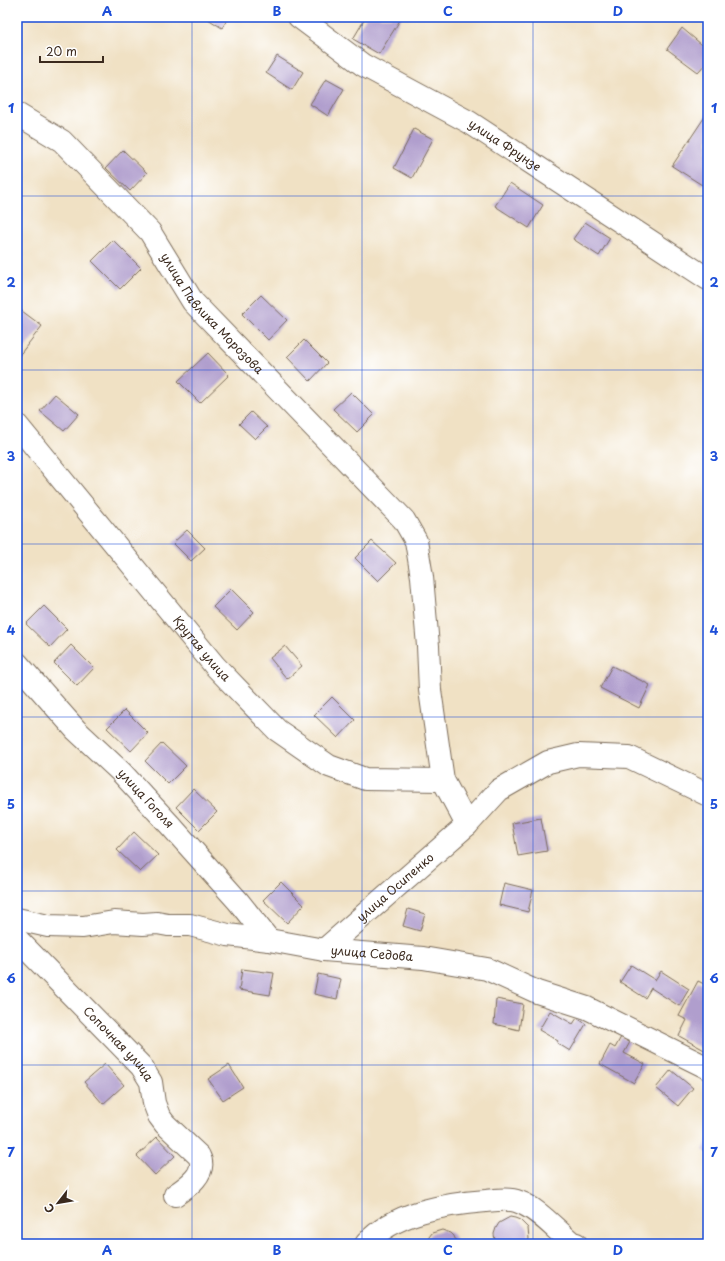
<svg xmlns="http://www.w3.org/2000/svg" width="725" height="1261" font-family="'Playpen Sans',sans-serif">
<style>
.building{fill:#b09ecd}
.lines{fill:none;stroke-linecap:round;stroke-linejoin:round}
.minor-casing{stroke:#7a6a58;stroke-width:24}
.minor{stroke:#fff;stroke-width:22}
.grid{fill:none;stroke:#1d4ed8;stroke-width:1;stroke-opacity:0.55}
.labels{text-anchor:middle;stroke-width:3;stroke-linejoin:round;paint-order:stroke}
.street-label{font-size:12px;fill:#3b2a1e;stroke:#fff}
.neatline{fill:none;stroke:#1d4ed8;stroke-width:1.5}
.grid-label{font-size:13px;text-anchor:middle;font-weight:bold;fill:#1d4ed8}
</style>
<rect width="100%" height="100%" fill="#fff"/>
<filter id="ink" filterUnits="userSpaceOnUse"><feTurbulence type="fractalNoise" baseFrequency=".025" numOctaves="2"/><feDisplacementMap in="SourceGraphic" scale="8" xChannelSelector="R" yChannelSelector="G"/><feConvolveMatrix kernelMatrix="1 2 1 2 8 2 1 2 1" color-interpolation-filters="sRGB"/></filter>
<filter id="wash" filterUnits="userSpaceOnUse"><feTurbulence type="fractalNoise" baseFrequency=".012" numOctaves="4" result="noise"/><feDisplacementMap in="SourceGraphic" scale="16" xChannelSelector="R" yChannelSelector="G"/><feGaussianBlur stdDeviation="0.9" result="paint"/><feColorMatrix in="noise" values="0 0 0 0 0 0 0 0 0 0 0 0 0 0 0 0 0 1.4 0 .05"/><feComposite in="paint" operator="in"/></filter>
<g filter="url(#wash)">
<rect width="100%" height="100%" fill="#f0e1c4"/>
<g id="blocks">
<g class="building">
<polygon points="205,17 229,17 222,28"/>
<polygon points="366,17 402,17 379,54 353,39"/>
<polygon points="682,28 708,50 708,61 698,72 667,49"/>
<polygon points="277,56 303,72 292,90 266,73"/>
<polygon points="326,79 344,89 328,116 310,104"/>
<polygon points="708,112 708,176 702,185 672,166"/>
<polygon points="414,129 433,139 412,178 394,168"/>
<polygon points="123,150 147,173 130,191 106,168"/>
<polygon points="510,183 543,205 529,228 495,206"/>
<polygon points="585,222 610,238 599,256 573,239"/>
<polygon points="113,240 141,268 120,289 92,261"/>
<polygon points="261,295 287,320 268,340 242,314"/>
<polygon points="18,308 42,326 18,357 17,357"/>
<polygon points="304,340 327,363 310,381 287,357"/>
<polygon points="208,353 229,375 200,403 178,381"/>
<polygon points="351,392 374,415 357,432 333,409"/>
<polygon points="55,394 79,414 64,431 40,411"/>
<polygon points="251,412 267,427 255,439 239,424"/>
<polygon points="187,530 205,548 191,561 173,543"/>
<polygon points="372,541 396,563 378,581 355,558"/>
<polygon points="231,589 254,612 237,630 213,607"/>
<polygon points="44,606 67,629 50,647 26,624"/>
<polygon points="71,645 94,668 77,686 54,663"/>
<polygon points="285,646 302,666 287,679 270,658"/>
<polygon points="612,666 650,685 639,708 600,688"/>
<polygon points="332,697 355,720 338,738 314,715"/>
<polygon points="125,710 148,733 131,751 107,728"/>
<polygon points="162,743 186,766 168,784 145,761"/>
<polygon points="193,789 217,812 199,830 176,807"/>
<polygon points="541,818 547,851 518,856 512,823"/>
<polygon points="134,832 158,855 140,872 117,850"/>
<polygon points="281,882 304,905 287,923 263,900"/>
<polygon points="504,883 533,890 528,912 499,905"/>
<polygon points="408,909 425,914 420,931 403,926"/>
<polygon points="631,965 655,980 661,971 689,989 679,1006 651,988 645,998 620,982"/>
<polygon points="242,969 274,973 270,995 239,990"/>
<polygon points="318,974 341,979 337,999 314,994"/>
<polygon points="698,981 708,986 708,1052 679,1036 687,1020 679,1016"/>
<polygon points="496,999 523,1004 519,1030 494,1024"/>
<polygon points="550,1011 573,1024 577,1018 586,1024 570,1051 557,1043 558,1041 539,1030"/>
<polygon points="621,1037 630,1042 624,1053 645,1064 634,1083 600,1064 610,1045 615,1048"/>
<polygon points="105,1064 124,1085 103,1104 84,1082"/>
<polygon points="229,1065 243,1087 223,1100 208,1079"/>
<polygon points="671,1070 693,1088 678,1106 656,1088"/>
<polygon points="157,1137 175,1156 155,1175 137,1156"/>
<polygon points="708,1140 708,1153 703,1150"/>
<polygon points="510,1217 515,1218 520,1220 528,1228 529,1239 527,1244 497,1244 495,1240 494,1234 496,1228 499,1223"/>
<polygon points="442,1230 451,1233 454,1236 457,1244 427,1244 429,1237 432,1233"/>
</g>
</g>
</g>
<g filter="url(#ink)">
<use href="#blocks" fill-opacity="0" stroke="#7a6a58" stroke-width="1"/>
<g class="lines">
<g class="minor-casing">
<g id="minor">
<path id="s1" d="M299 17 363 65 469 122 708 279"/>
<path id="s2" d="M17 114 62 141 150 232 193 302 404 520 416 541 422 577 428 646 430 690 443 780 467 825"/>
<path id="s3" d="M17 425 215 666 277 730 329 766 365 779 443 780"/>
<path id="s4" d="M17 663 76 730 121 772 170 825 238 901 269 940"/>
<path id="s5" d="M17 919 48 926 83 927 114 922 143 924 157 923 168 925H190L228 935 269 940 324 950 423 958 487 969 537 992 587 1008 708 1068"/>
<path id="s6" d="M17 939 141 1066 151 1082 154 1103 159 1116 165 1124 199 1156C208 1173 187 1187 175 1195"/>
<path id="s7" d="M324 950 467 825 499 790 548 762 578 755 629 757 708 795"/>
<path d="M366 1244C394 1212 446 1204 486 1201 497 1200 509 1198 519 1202 537 1208 557 1231 572 1243L576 1244"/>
</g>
</g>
<use href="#minor" class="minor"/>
</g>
</g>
<path class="grid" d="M192 17V1244M362 17V1244M533 17V1244M17 196H708M17 370H708M17 544H708M17 717H708M17 891H708M17 1065H708"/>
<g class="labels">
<g class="street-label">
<text dy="4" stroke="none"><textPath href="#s1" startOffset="243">улица Фрунзе</textPath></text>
<text dy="4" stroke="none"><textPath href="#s2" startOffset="282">улица Павлика Морозова</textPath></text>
<text dy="4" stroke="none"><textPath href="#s3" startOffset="290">Крутая улица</textPath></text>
<text dy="4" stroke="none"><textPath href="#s4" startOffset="187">улица Гоголя</textPath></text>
<text dy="4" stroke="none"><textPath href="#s7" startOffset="95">улица Осипенко</textPath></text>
<text dy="4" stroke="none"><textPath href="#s5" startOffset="359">улица Седова</textPath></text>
<text dy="4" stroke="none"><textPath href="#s6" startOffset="146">Сопочная улица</textPath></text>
</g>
</g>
<rect width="725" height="1261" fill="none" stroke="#fff" stroke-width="44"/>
<g transform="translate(58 1203) rotate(239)" stroke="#ffffff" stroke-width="3" paint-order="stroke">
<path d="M0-3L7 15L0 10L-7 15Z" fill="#3b2a1e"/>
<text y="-6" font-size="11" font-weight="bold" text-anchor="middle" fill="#3b2a1e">С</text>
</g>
<path d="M40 56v6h63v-6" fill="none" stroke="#3b2a1e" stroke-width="2"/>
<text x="46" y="56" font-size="12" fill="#3b2a1e" stroke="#ffffff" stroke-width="3" paint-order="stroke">20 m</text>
<rect x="22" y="22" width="681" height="1217" class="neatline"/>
<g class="grid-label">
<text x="107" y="16">A</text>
<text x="277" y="16">B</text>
<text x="448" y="16">C</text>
<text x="618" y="16">D</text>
<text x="11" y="113">1</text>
<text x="714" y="113">1</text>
<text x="11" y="287">2</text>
<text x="714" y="287">2</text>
<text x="11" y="461">3</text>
<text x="714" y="461">3</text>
<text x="11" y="635">4</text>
<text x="714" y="635">4</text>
<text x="11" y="809">5</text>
<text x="714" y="809">5</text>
<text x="11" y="983">6</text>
<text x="714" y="983">6</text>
<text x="11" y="1157">7</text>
<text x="714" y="1157">7</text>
<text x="107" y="1255">A</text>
<text x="277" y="1255">B</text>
<text x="448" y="1255">C</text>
<text x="618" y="1255">D</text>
</g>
</svg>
